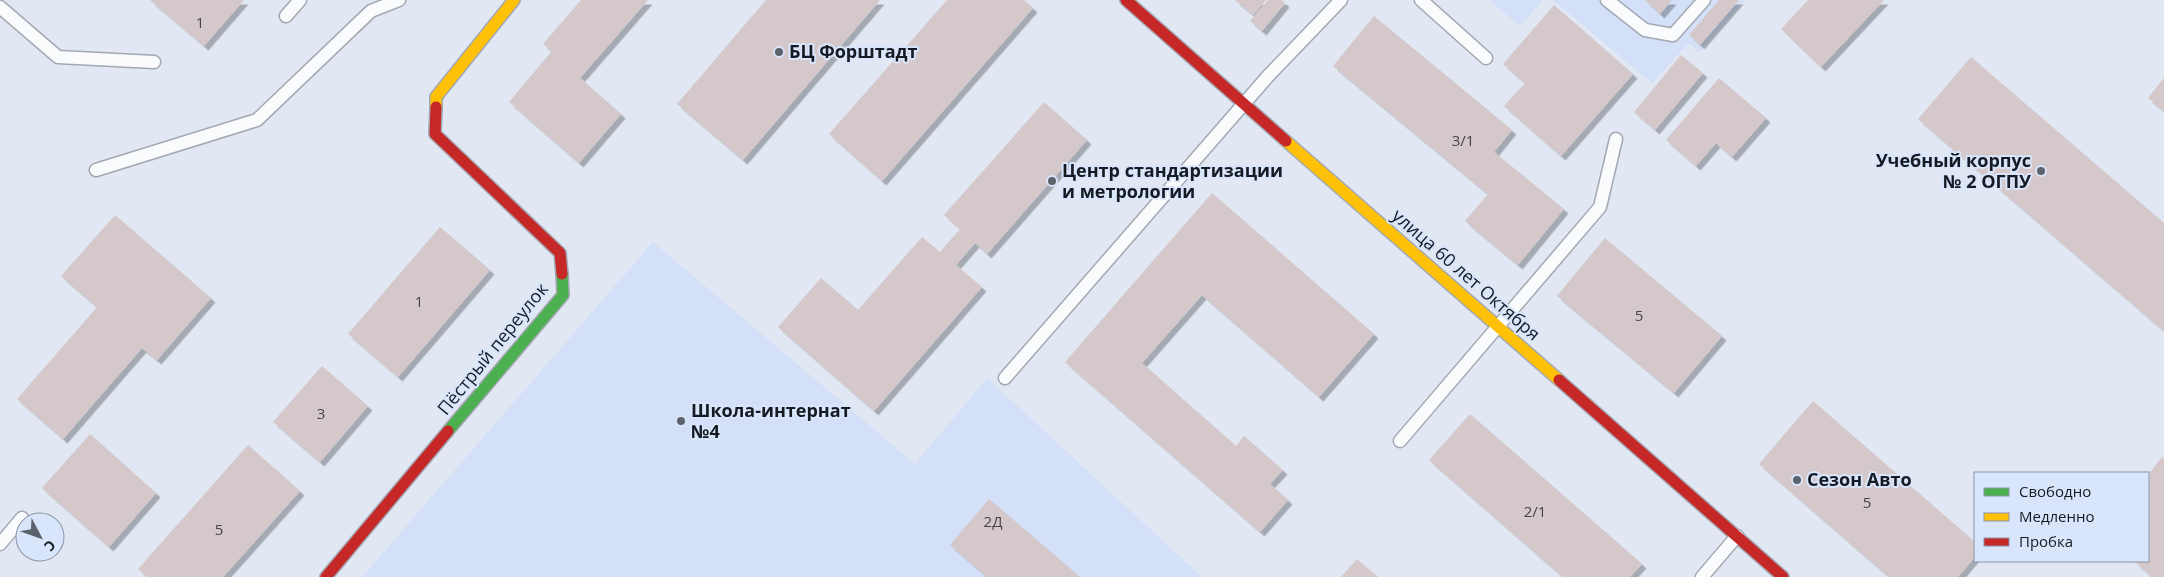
<svg xmlns="http://www.w3.org/2000/svg" width="2164" height="577" font-family="'Open Sans',sans-serif">
<style>
.built{fill:#d3e0f7}
.building{fill:#d4c8ca;filter:url(#shadow)}
.lines{fill:none;stroke-linecap:round;stroke-linejoin:round}
.lane-casing{stroke:#a3a8b2;stroke-width:15}
.fast-casing{stroke:#a3a8b2;stroke-width:14}
.slow-casing{stroke:#a3a8b2;stroke-width:14}
.jam-casing{stroke:#a3a8b2;stroke-width:14}
.lane{stroke:#fafbfd;stroke-width:12}
.fast{stroke:#4caf50;stroke-width:11}
.slow{stroke:#ffc107;stroke-width:11}
.jam{stroke:#c62828;stroke-width:11}
.poi-dot{fill:#5c626c;stroke:#d9e5fb;stroke-width:2}
.labels{text-anchor:middle;stroke-width:4;stroke-linejoin:round;paint-order:stroke}
.number-label{font-size:15px;fill:#45464d}
.poi-label{font-size:18px;font-weight:bold;fill:#151a23;stroke:#d9e5fb;text-anchor:start}
.street-label{font-size:18px;fill:#151a23;stroke:#d9e5fb}
</style>
<defs>
<filter id="shadow"><feDropShadow dx="4.5" dy="4.5" stdDeviation="0" flood-color="#0004"/></filter>
</defs>
<rect width="100%" height="100%" fill="#e1e7f3"/>
<g class="built">
<polygon points="1489,0 1543,0 1520,26"/>
<polygon points="1553,0 1745,0 1699,52 1689,43 1652,83"/>
<polygon points="653,242 915,464 987,378 1202,577 362,577"/>
</g>
<g class="building">
<polygon points="150,0 244,0 204,46"/>
<polygon points="581,0 648,0 580,78 621,114 579,163 509,102 552,51 543,44"/>
<polygon points="766,0 880,0 743,160 677,104"/>
<polygon points="947,0 1024,0 1033,8 882,181 829,134"/>
<polygon points="1235,0 1266,0 1253,15"/>
<polygon points="1268,0 1282,0 1285,3 1262,31 1250,21"/>
<polygon points="1645,0 1672,0 1660,14"/>
<polygon points="1719,0 1739,0 1700,45 1689,35"/>
<polygon points="1808,0 1884,0 1821,67 1781,29"/>
<polygon points="1554,5 1633,74 1561,156 1504,106 1525,83 1503,64"/>
<polygon points="1374,16 1512,130 1494,152 1564,209 1518,265 1465,221 1488,194 1333,66"/>
<polygon points="1681,55 1703,73 1655,130 1634,112"/>
<polygon points="1971,57 2164,223 2164,331 1918,119"/>
<polygon points="1719,78 1766,118 1732,157 1716,143 1696,166 1666,140"/>
<polygon points="2164,78 2164,111 2148,98"/>
<polygon points="1044,102 1087,140 987,254 975,243 956,265 982,287 874,411 778,327 821,278 858,310 922,237 940,252 960,229 944,215"/>
<polygon points="1212,193 1374,334 1319,397 1202,295 1142,363 1236,446 1244,436 1283,470 1270,484 1288,500 1260,532 1065,362"/>
<polygon points="115,215 211,298 157,360 142,348 63,439 17,399 97,307 61,276"/>
<polygon points="440,227 490,270 398,377 348,334"/>
<polygon points="1605,238 1722,336 1674,393 1557,296"/>
<polygon points="322,366 368,406 320,462 273,422"/>
<polygon points="1813,401 1975,542 1975,557 1958,577 1889,577 1759,464"/>
<polygon points="1470,414 1642,564 1630,577 1563,577 1429,460"/>
<polygon points="90,434 156,493 109,547 42,488"/>
<polygon points="248,445 300,491 223,577 147,577 138,569"/>
<polygon points="2162,457 2164,459 2164,577 2152,577 2134,561 2148,561 2148,475"/>
<polygon points="989,499 1080,577 987,577 950,545"/>
<polygon points="1357,559 1378,577 1341,577"/>
</g>
<g class="lines">
<g class="lane-casing">
<g id="lane">
<polyline points="1421,0 1486,58"/>
<polyline points="1607,0 1645,30 1673,35 1704,0"/>
<polyline points="0,7 58,57 154,62"/>
<polyline points="286,16 300,0"/>
<polyline points="96,170 257,120 371,11 399,0"/>
<polyline points="1005,378 1269,75 1341,0"/>
<polyline points="1400,441 1600,207 1616,139"/>
<polyline points="0,544 22,518"/>
<polyline points="1702,577 1737,536"/>
</g>
</g>
<g class="fast-casing">
<polyline id="fast" points="448,431 563,295 562,274"/>
</g>
<g class="slow-casing">
<g id="slow">
<polyline points="436,107 436,97 514,0"/>
<polyline points="1286,141 1559,380"/>
</g>
</g>
<g class="jam-casing">
<g id="jam">
<polyline points="1126,0 1286,141"/>
<polyline points="436,107 435,134 560,253 562,274"/>
<polyline points="1559,380 1783,577"/>
<polyline points="326,577 448,431"/>
</g>
</g>
<use href="#lane" class="lane"/>
<use href="#fast" class="fast"/>
<use href="#slow" class="slow"/>
<use href="#jam" class="jam"/>
</g>
<g class="poi-dot">
<circle cx="779" cy="52" r="5"/>
<circle cx="2041" cy="171" r="5"/>
<circle cx="1052" cy="181" r="5"/>
<circle cx="681" cy="421" r="5"/>
<circle cx="1797" cy="480" r="5"/>
</g>
<g class="labels">
<g class="number-label">
<text x="200" y="28">1</text>
<text x="1463" y="146">3/1</text>
<text x="419" y="307">1</text>
<text x="1639" y="321">5</text>
<text x="321" y="419">3</text>
<text x="1867" y="508">5</text>
<text x="1535" y="517">2/1</text>
<text x="993" y="527">2Д</text>
<text x="219" y="535">5</text>
</g>
<g class="poi-label">
<text x="789" y="58">БЦ Форштадт</text>
<text x="2031" y="167" text-anchor="end">Учебный корпус<tspan x="2031" dy="21">№ 2 ОГПУ</tspan></text>
<text x="1062" y="177">Центр стандартизации<tspan x="1062" dy="21">и метрологии</tspan></text>
<text x="691" y="417">Школа-интернат<tspan x="691" dy="21">№4</tspan></text>
<text x="1807" y="486">Сезон Авто</text>
</g>
<g class="street-label">
<text transform="translate(1466 275) rotate(41)" y="6">улица 60 лет Октября</text>
<text transform="translate(493 349) rotate(-51)" y="6">Пёстрый переулок</text>
</g>
</g>
<rect x="1974" y="472" width="175" height="90" fill="#d9e5fb" stroke="#8b94a5"/>
<rect x="1984" y="488" width="25" height="8" fill="#4caf50" stroke="#8b94a5"/>
<text x="2019" y="497" font-size="15" fill="#151a23">Свободно</text>
<rect x="1984" y="513" width="25" height="8" fill="#ffc107" stroke="#8b94a5"/>
<text x="2019" y="522" font-size="15" fill="#151a23">Медленно</text>
<rect x="1984" y="538" width="25" height="8" fill="#c62828" stroke="#8b94a5"/>
<text x="2019" y="547" font-size="15" fill="#151a23">Пробка</text>
<g transform="translate(40 537) rotate(131)"><circle r="24" fill="#d9e5fb" stroke="#8b94a5"/>
<path d="M0-4L9 19L0 12L-9 19Z" fill="#5c626c"/>
<text y="-8" font-size="14" font-weight="bold" text-anchor="middle" fill="#151a23">С</text>
</g>
</svg>
